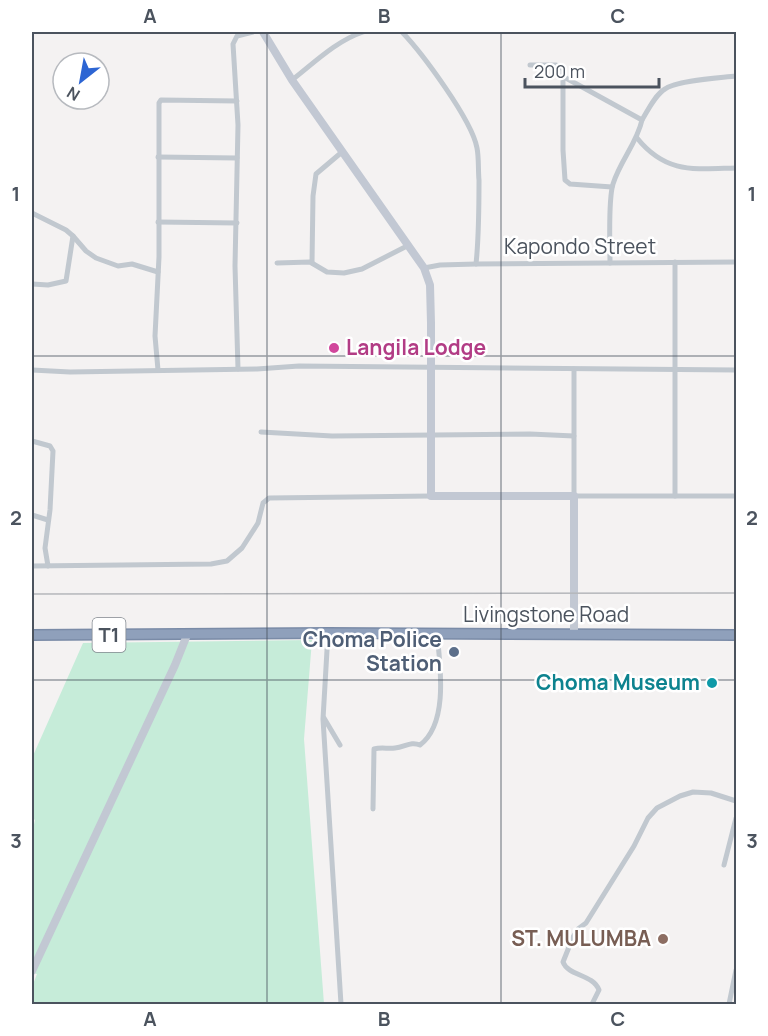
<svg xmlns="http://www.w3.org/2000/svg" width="768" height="1036" font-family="Manrope,sans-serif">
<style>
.green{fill:#c6ecd9}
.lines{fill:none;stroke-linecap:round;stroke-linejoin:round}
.highway-casing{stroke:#7a8ba7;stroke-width:12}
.street{stroke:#c1c8cf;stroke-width:5}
.secondary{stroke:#c2c8d3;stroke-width:8}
.highway{stroke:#8fa0bb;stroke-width:9}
.rail{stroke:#b5b7bb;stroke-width:1.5}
.grid{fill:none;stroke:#4b535e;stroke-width:1.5;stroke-opacity:0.55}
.hotel-dot{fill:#d1479c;stroke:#fff;stroke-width:2}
.service-dot{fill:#5c6f8a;stroke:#fff;stroke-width:2}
.culture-dot{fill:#0f9aa8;stroke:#fff;stroke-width:2}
.education-dot{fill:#8d6e63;stroke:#fff;stroke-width:2}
.labels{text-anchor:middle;stroke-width:5;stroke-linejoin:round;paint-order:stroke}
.shield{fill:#fff;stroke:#81878e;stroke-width:1.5}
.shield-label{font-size:20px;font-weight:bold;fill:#4b535e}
.street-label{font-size:21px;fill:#4b535e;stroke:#fff}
.hotel-label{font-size:21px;font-weight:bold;fill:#b23c85;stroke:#fff;text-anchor:start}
.service-label{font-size:21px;font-weight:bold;fill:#4e5e75;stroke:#fff;text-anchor:end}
.culture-label{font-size:21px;font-weight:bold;fill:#0d838f;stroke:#fff;text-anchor:end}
.education-label{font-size:21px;font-weight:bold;fill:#785e54;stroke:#fff;text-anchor:end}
.neatline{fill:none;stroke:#4b535e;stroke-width:2}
.grid-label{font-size:20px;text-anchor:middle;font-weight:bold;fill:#4b535e}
</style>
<rect width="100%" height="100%" fill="#f4f2f2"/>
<polygon class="green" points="312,640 304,739 324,1004 32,1004 32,987 37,974 32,973 32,834 35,820 32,818 32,758 83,643"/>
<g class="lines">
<g class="highway-casing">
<polyline id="highway" points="32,635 328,633 736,635"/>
</g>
<g class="street">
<path d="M402 32C422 53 472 120 477 148 479 158 478 170 479 180 479 208 479 236 476 264"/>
<polyline points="530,65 556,65 563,69 563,150 565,180 570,184 612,187"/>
<path d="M564 77 642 120C637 143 620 161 613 184 608 200 610 244 610 263"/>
<path d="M292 80C315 62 336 41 363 32"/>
<path d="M642 120C648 110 655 95 665 89 677 80 720 78 736 76"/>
<path d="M637 138C666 174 694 169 736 168"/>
<polyline points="158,157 237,158"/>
<polyline points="32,213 66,230 73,236 86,251 96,258 118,266 132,264 158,272"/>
<polyline points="158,222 237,223"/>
<polyline points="277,263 310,262 327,272 344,273 362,269 407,246"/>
<polyline points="312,263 313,196 316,174 342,152"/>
<polyline points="424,268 440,265 476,264 736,262"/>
<polyline points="32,284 48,285 66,281 73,236"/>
<polyline points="238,369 235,266 238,125 233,44 237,36 253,32"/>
<polyline points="574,369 574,496 736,496"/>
<polyline points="32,370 70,372 257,369 299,366 736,370"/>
<polyline points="158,370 155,336 159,257 159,103 161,100 237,101"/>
<polyline points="261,432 332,436 530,434 574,436"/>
<polyline points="32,441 50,446 53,451 50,510 45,548 48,566"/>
<polyline points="675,496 675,262"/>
<polyline points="32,515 48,520"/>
<polyline points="32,566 211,564 227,561 242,548 258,523 263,503 269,498 431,496"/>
<polyline points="328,633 323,719 341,1004"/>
<polyline points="324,718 340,745"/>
<path d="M373 809 374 749C381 747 388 749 395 748 405 747 411 741 420 745 449 723 440 665 437 633"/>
<polyline points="724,865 736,818"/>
<path d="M592 1004 599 990C593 974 568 976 563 962L573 937 578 929 586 923 634 846 648 818 657 808 680 796 693 792 711 793 736 801"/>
<polyline points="729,1004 736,970"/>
</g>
<g class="secondary">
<polyline points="263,32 292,80 424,268 430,285 431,323 431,496 574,496 574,634"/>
<polyline points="32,971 175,665 187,635"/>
</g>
<use href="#highway" class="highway"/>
<polyline class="rail" points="32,594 736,593"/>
</g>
<path class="grid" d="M267 32V1004M501 32V1004M32 356H736M32 680H736"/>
<circle class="hotel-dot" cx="334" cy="348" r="6"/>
<circle class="service-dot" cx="454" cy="652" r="6"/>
<circle class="culture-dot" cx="712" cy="683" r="6"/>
<circle class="education-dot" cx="663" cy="939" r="6"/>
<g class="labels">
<rect class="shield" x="92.5" y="618" width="33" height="34" rx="4.5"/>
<g class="shield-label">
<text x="109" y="642">T1</text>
</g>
<g class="street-label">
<text x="580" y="254">Kapondo Street</text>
<text x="546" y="622">Livingstone Road</text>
</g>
<g class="hotel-label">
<text x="346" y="355">Langila Lodge</text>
</g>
<g class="service-label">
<text x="442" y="647">Choma Police<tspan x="442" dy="24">Station</tspan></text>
</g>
<g class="culture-label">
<text x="700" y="690">Choma Museum</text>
</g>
<g class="education-label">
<text x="651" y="946">ST. MULUMBA</text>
</g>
</g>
<rect width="768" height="1036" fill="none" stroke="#ffffff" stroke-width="66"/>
<g transform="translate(81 81) rotate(211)"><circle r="28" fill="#ffffff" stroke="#b7babf" stroke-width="1.5"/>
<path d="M0-4.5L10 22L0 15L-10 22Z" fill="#2d65d3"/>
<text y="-9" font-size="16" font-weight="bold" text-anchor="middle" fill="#4b535e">N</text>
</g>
<path d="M525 78v9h134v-9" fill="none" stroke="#4b535e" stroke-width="3"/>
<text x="534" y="78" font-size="18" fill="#4b535e" stroke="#ffffff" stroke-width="4.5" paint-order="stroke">200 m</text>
<rect x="33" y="33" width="702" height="970" class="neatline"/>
<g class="grid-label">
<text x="150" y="23">A</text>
<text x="384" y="23">B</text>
<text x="618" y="23">C</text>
<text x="16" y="201">1</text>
<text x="752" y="201">1</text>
<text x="16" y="525">2</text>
<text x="752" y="525">2</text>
<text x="16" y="848">3</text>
<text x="752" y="848">3</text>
<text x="150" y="1026">A</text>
<text x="384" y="1026">B</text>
<text x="618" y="1026">C</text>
</g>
</svg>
